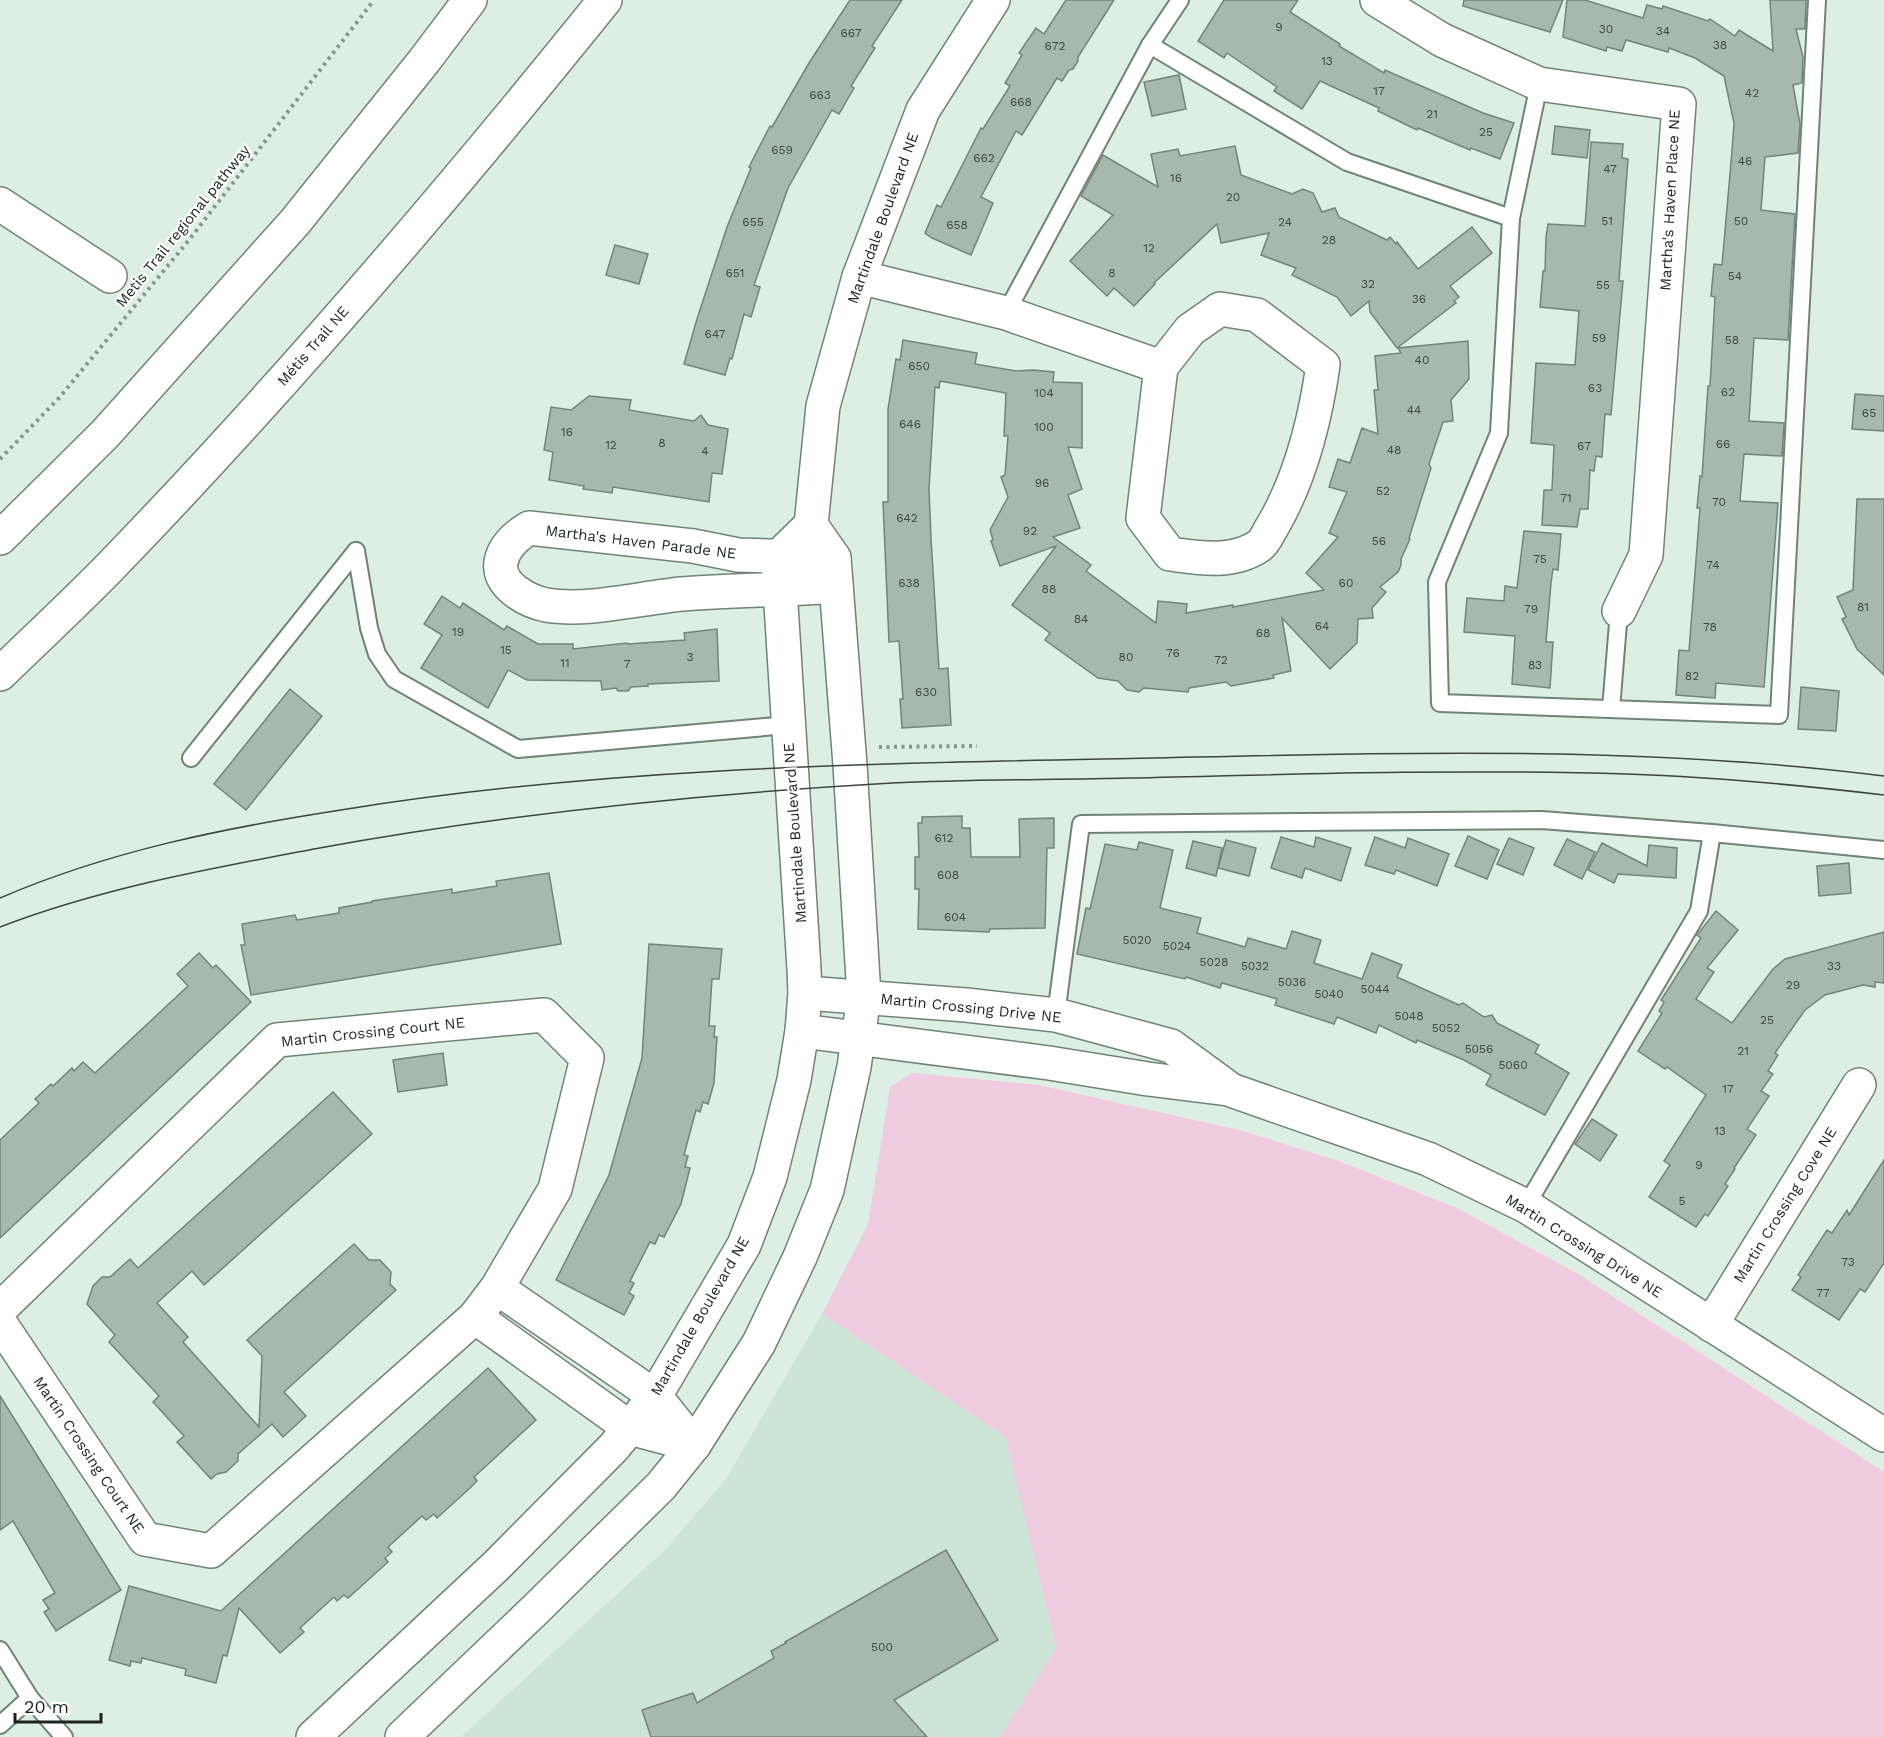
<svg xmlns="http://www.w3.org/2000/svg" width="1884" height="1737" font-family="'Work Sans',sans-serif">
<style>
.built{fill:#cce5d6}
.green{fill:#efcce0}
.building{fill:#a7b8ae;stroke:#75847b;stroke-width:1.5}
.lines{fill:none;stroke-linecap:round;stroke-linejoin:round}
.lane-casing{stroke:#728279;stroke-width:20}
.street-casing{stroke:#728279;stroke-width:36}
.secondary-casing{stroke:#728279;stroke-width:36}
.primary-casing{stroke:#728279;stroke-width:36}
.path{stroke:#88958d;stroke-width:4;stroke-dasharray:3 4.5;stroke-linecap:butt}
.lane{stroke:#fff;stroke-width:16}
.street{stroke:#fff;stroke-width:33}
.secondary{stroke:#fff;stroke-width:33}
.primary{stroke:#fff;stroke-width:33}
.tram{stroke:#3c4540;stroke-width:1.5}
.labels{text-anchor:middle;stroke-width:4.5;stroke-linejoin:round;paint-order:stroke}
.number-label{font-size:12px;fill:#3f4843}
.street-label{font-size:15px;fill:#1c231f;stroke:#fff}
</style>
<rect width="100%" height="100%" fill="#ddefe4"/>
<polygon class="built" points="822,1314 1005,1437 1056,1648 999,1737 461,1737 664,1551 726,1479"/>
<polygon class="green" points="912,1073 1039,1085 1243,1131 1339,1161 1457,1208 1578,1274 1884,1472 1884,1737 999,1737 1056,1648 1005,1437 822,1314 868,1224 890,1087"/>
<g class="building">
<polygon points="850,0 902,0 872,46 875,48 851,86 854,88 839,114 832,110 788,188 754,285 760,287 751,317 744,314 732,359 730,358 725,375 684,364 697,319 727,227 751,168 749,167 770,126 772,127 809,63"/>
<polygon points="1066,0 1114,0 1078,57 1078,61 1073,69 1069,70 1062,81 1057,78 1022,135 1016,131 981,197 993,203 971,255 932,238 925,233 937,205 941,207 981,128 983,129 1010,86 1005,83 1022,55 1019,53 1036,28 1044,34"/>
<polygon points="1224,0 1298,0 1290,12 1340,44 1339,46 1384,73 1385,70 1483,113 1514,123 1500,159 1471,148 1470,150 1418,128 1417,130 1378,111 1379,108 1320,81 1302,109 1274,91 1277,87 1227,53 1224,58 1198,41"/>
<polygon points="1464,0 1563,0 1550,32 1463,6"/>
<polygon points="1567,0 1585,0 1643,18 1647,5 1662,9 1663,6 1708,21 1710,19 1735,36 1739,30 1773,51 1770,0 1806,0 1805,29 1796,29 1803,57 1802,83 1793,85 1800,124 1798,153 1765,157 1761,210 1795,214 1788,340 1754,338 1749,421 1784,423 1782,456 1744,454 1740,501 1778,503 1764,687 1716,683 1715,698 1676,695 1679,650 1689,651 1700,508 1697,508 1700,476 1702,477 1708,386 1710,386 1715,297 1711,296 1714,264 1722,265 1732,151 1734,123 1724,76 1695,58 1669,48 1668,52 1626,40 1622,51 1607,47 1606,51 1563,37"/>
<polygon points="1179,75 1186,109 1152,116 1144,82"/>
<polygon points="1555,126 1590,130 1587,158 1552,154"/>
<polygon points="1591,142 1623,144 1622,158 1628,159 1619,281 1623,281 1611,415 1605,414 1602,457 1596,456 1594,471 1590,470 1588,509 1580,509 1577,527 1542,525 1544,490 1552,490 1554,445 1531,443 1536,363 1575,365 1579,311 1540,307 1543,271 1545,271 1546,237 1548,224 1585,226"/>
<polygon points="1235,146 1241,175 1292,194 1303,189 1313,193 1322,212 1335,208 1339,217 1387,240 1390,237 1396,244 1397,242 1418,269 1472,227 1492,253 1450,286 1459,297 1454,301 1456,303 1397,348 1370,312 1369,301 1351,316 1337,297 1292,275 1296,268 1261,255 1269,233 1221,243 1217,224 1154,283 1155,284 1134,306 1114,288 1107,296 1070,261 1113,215 1081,196 1103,155 1158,187 1151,154 1178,149 1180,156"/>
<polygon points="615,245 648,254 639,284 606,275"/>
<polygon points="903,340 977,353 975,364 1016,371 1033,370 1054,372 1053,382 1082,383 1082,448 1068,447 1082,489 1068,495 1080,528 1053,537 1091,565 1086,571 1156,623 1158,601 1187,604 1186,613 1233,605 1233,607 1324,590 1306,573 1338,537 1329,533 1347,492 1329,487 1338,459 1350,463 1362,428 1378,434 1374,390 1378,390 1375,356 1401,353 1398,348 1468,341 1469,379 1451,400 1453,421 1443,422 1429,464 1431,468 1409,538 1410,539 1401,559 1401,565 1398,572 1380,587 1386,592 1372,608 1373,618 1358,619 1357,643 1330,669 1282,618 1291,671 1273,675 1274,678 1231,686 1226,682 1189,688 1188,692 1144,688 1139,692 1127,690 1118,681 1098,678 1045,640 1050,633 1012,605 1056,546 1000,566 991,541 993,540 990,530 1008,497 1001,477 1005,475 1008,436 1004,436 1006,393 940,381 939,388 935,387 929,489 931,538 939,669 948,668 951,725 902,728 900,699 903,699 899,641 889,642 883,502 888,502 888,409 896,359 900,360"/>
<polygon points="1855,394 1884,396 1884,431 1852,429"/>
<polygon points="589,396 631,400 629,410 694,421 701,415 708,425 728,429 722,474 712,473 709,502 613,487 612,493 583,489 584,486 549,480 553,452 544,450 551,407 571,410"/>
<polygon points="1857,499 1884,499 1884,675 1857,649 1842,619 1846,617 1837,597 1853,590"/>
<polygon points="1524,531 1561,534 1558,570 1553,569 1551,583 1546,642 1553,642 1550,688 1512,684 1515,636 1464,632 1467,598 1504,601 1505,586 1517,588"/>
<polygon points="442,596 460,608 463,603 504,630 507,626 538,644 573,644 573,649 627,643 628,644 685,640 684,633 717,629 719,681 648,684 648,686 631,687 628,691 618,691 616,688 602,690 601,681 527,680 508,670 488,708 421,668 442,635 424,624"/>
<polygon points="1801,687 1839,691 1836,731 1798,729"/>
<polygon points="290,689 322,716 246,810 214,784"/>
<polygon points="962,816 962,828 970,828 971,857 1020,857 1019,819 1054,818 1054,848 1047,848 1045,928 990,929 989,932 918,929 919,889 915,889 915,857 919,857 918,823 922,823 922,817"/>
<polygon points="1468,836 1499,850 1487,879 1455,866"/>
<polygon points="1281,837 1314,847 1316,837 1351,848 1341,881 1305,868 1302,878 1271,868"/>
<polygon points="1375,837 1405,848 1408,838 1449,854 1437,886 1396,870 1394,874 1365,865"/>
<polygon points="1509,838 1534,848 1523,875 1497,864"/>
<polygon points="1567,839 1595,852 1582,879 1554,865"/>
<polygon points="1226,840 1256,848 1249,876 1218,868"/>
<polygon points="1193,841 1222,848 1216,876 1186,868"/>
<polygon points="1139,842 1173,850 1160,908 1201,918 1197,933 1245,947 1248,938 1286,949 1292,931 1321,940 1314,963 1362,979 1372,953 1402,965 1397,977 1459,1005 1463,1003 1484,1017 1492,1015 1497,1023 1539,1045 1535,1053 1569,1073 1545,1115 1486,1085 1491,1075 1464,1060 1417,1040 1416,1043 1379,1025 1376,1033 1337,1017 1334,1024 1275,1005 1277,999 1222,983 1220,988 1186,977 1185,979 1077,954 1086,908 1090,909 1105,844 1137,850"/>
<polygon points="1602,843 1647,866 1649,845 1677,848 1676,878 1618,874 1614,883 1588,870"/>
<polygon points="1849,863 1851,893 1819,896 1817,866"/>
<polygon points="549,873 561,944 251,995 241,945 245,945 242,924 295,915 297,920 339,913 339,908 372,902 372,901 452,889 452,893 497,886 496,881"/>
<polygon points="1716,911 1738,930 1707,968 1714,972 1696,999 1732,1023 1773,969 1785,959 1884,932 1884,983 1875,982 1875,987 1863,985 1825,995 1805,1010 1775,1053 1778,1055 1768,1071 1773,1074 1761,1091 1769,1096 1747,1129 1756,1135 1734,1168 1735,1169 1725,1184 1728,1186 1708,1216 1705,1214 1696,1227 1649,1197 1670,1165 1664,1161 1706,1095 1667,1067 1665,1069 1638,1051 1662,1013 1659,1011 1664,1002 1661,1000 1701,938 1697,935"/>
<polygon points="649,944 722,949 719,979 712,979 709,1026 715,1026 714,1037 717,1037 714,1083 708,1104 703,1102 700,1112 696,1110 684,1155 688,1156 685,1167 690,1168 681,1204 664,1237 659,1235 655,1244 650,1242 630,1281 634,1283 629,1293 634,1296 624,1315 556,1280 609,1175 642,1058"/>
<polygon points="199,953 213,968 216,965 251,1002 0,1238 0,1140 39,1103 35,1099 51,1084 53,1086 72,1068 74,1071 83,1062 95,1073 188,986 177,974"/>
<polygon points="443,1053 447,1085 398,1092 393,1060"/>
<polygon points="333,1092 372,1134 204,1285 192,1271 157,1303 188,1337 183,1342 259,1427 262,1356 247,1340 354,1244 369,1260 380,1260 391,1272 390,1284 396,1290 284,1392 306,1416 283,1437 272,1424 238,1454 238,1461 226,1472 217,1474 211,1479 177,1442 184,1436 153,1402 159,1396 109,1342 115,1335 87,1304 93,1286 102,1277 110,1277 130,1259 138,1268"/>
<polygon points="1592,1119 1617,1135 1600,1161 1575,1144"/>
<polygon points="1884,1160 1884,1263 1865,1292 1860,1289 1839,1320 1792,1290 1801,1277 1798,1275 1827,1230 1832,1233 1847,1210 1849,1215"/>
<polygon points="488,1368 536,1420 474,1477 477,1481 469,1489 437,1518 434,1514 426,1520 422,1516 388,1547 392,1552 385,1558 388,1562 348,1598 344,1595 337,1601 334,1597 300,1628 304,1632 280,1653 239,1608 227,1656 223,1655 216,1683 185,1675 186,1669 142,1658 141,1663 131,1661 130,1666 109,1660 129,1586 221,1611"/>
<polygon points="0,1396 121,1590 56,1631 44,1612 49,1609 43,1600 55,1593 13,1521 0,1530"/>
<polygon points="946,1550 998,1640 894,1700 927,1737 651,1737 642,1710 693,1693 697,1703 774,1658 771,1651 786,1643 785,1642"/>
</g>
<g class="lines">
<g class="lane-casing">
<g id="lane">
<polyline points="1150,45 1347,162 1511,218 1499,433 1437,582 1440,703 1779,715 1817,0"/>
<polyline points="1511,218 1539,84"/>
<polyline points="1006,313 1150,45 1180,0"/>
<polyline points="356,551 369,628 377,654 394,679 518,749 788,725"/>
<polyline points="1611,709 1619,611"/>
<polyline points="191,758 356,551"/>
<polyline points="1056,1015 1081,824 1541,820 1712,833 1884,850"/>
<polyline points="1526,1206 1699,911 1712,833"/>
<polyline points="0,1650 30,1698 64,1737"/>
<polyline points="0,1725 30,1698"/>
</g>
</g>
<g class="street-casing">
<g id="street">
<polyline points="1377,0 1442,40 1539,84 1679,104 1646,555 1619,611"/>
<polyline points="0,204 110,276"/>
<polyline points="859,277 1006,313 1161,367"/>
<path d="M1220 309 1257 315 1323 365C1315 421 1301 478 1272 527 1268 533 1265 542 1259 546 1232 564 1200 558 1170 554L1143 518 1161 367 1190 330Z"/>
<path d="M834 558 738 555 693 546 529 528C516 536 504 546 501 562 497 585 527 601 546 605 587 612 640 598 682 594 733 590 785 590 836 586"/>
<polyline points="497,1288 655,1396 694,1445"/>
<polyline points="0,1309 277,1040 544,1015 587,1058 555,1189 497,1288 475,1317 211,1551 145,1539 0,1323"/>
<polyline points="475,1317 630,1428 694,1445"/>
<polyline points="1711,1325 1859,1085"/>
</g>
</g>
<g class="secondary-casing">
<g id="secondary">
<polyline points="805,993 966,1005 1056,1015 1171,1046 1227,1087"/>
<polyline points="802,1031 1049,1063 1148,1079 1228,1089 1428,1159 1526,1206 1884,1435"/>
<polyline points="313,1737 496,1566 614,1447 655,1396 744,1245 770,1177 794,1080 802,1031 805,993 804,969 778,557 811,525"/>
<polyline points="402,1737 536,1609 661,1486 694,1445 759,1343 800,1257 827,1190 854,1067 864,996 850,765 834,558 811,525 823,406 859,277 923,110 993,0"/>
</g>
</g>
<g class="primary-casing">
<g id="primary">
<polyline points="0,538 105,434 295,222 424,61 470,0"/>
<path d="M0 674C37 638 75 603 111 566 285 386 448 195 605 0"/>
</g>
</g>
<g class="path">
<polyline points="0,459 59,398 189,240 374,0"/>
<polyline points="879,747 977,746"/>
</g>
<use href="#lane" class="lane"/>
<use href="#street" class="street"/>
<use href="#secondary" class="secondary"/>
<use href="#primary" class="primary"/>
<g class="tram">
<path d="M0 898C109 851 224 828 341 810 593 769 847 764 1102 759 1363 754 1624 743 1884 776"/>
<path d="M0 927C102 888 208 869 314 849 506 814 698 794 892 783 972 779 1052 780 1131 778 1296 774 1462 769 1627 774 1713 777 1799 785 1884 795"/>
</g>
</g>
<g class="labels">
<g class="number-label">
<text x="1279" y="31">9</text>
<text x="1606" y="33">30</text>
<text x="1663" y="35">34</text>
<text x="851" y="37">667</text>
<text x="1720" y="49">38</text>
<text x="1055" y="50">672</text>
<text x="1327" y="65">13</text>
<text x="1379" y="95">17</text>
<text x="1752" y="97">42</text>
<text x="820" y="99">663</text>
<text x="1021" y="106">668</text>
<text x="1432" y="118">21</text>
<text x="1486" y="136">25</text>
<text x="782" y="154">659</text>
<text x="984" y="162">662</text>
<text x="1745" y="165">46</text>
<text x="1610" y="173">47</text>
<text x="1176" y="182">16</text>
<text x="1233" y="201">20</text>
<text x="1607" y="225">51</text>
<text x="1741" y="225">50</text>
<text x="753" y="226">655</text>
<text x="1285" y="226">24</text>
<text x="957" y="229">658</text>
<text x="1329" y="244">28</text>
<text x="1149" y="252">12</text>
<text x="735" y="277">651</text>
<text x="1112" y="277">8</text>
<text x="1735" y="280">54</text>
<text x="1368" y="288">32</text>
<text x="1603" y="289">55</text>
<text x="1419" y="303">36</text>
<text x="715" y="338">647</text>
<text x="1599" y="342">59</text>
<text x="1732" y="344">58</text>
<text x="1422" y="364">40</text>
<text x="919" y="370">650</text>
<text x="1595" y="392">63</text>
<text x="1728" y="396">62</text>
<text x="1044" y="397">104</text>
<text x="1414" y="414">44</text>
<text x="1869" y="417">65</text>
<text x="910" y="428">646</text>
<text x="1044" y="431">100</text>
<text x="567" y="436">16</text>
<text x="662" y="447">8</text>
<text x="1723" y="448">66</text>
<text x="611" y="449">12</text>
<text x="1584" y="450">67</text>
<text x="1394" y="454">48</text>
<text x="705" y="455">4</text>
<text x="1042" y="487">96</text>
<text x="1383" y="495">52</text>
<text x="1566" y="502">71</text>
<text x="1719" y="506">70</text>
<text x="907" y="522">642</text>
<text x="1030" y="535">92</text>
<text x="1379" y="545">56</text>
<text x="1540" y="563">75</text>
<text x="1713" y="569">74</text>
<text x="909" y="587">638</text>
<text x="1346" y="587">60</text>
<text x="1049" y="593">88</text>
<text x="1863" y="611">81</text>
<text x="1531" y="613">79</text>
<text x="1081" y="623">84</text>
<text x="1322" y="630">64</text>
<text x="1710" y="631">78</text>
<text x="458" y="636">19</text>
<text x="1263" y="637">68</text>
<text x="506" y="654">15</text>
<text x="1173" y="657">76</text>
<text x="690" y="661">3</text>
<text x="1126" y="661">80</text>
<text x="1221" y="664">72</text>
<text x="565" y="667">11</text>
<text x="627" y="668">7</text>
<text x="1535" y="669">83</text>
<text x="1692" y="680">82</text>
<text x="926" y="696">630</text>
<text x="944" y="842">612</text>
<text x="948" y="879">608</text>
<text x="955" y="921">604</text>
<text x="1137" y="944">5020</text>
<text x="1177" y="950">5024</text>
<text x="1214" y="966">5028</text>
<text x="1255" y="970">5032</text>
<text x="1834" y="970">33</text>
<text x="1292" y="986">5036</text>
<text x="1793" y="989">29</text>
<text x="1375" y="993">5044</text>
<text x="1329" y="998">5040</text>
<text x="1409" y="1020">5048</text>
<text x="1767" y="1024">25</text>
<text x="1446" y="1032">5052</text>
<text x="1479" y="1053">5056</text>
<text x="1743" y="1055">21</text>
<text x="1513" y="1069">5060</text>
<text x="1728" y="1093">17</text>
<text x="1720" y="1135">13</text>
<text x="1699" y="1169">9</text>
<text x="1682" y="1205">5</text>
<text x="1848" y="1266">73</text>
<text x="1823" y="1297">77</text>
<text x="882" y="1651">500</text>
</g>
<g class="street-label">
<text transform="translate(1670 200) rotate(-87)" y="5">Martha's Haven Place NE</text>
<text transform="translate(883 218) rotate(-70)" y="5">Martindale Boulevard NE</text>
<text transform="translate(183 226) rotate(-51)" y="5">Metis Trail regional pathway</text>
<text transform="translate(313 346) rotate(-49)" y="5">Métis Trail NE</text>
<text transform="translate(641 542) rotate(7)" y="5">Martha's Haven Parade NE</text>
<text transform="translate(795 833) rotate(-94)" y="5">Martindale Boulevard NE</text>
<text transform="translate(971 1008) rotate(6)" y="5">Martin Crossing Drive NE</text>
<text transform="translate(373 1032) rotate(-6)" y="5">Martin Crossing Court NE</text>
<text transform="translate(1785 1205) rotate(-58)" y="5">Martin Crossing Cove NE</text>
<text transform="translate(1584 1246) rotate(32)" y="5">Martin Crossing Drive NE</text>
<text transform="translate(700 1316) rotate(-60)" y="5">Martindale Boulevard NE</text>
<text transform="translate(89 1455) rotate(56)" y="5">Martin Crossing Court NE</text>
</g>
</g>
<path d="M15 1713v9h86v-9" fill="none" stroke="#1c231f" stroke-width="3"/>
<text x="24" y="1713" font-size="18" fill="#1c231f" stroke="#ffffff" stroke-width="4.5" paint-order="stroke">20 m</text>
</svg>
